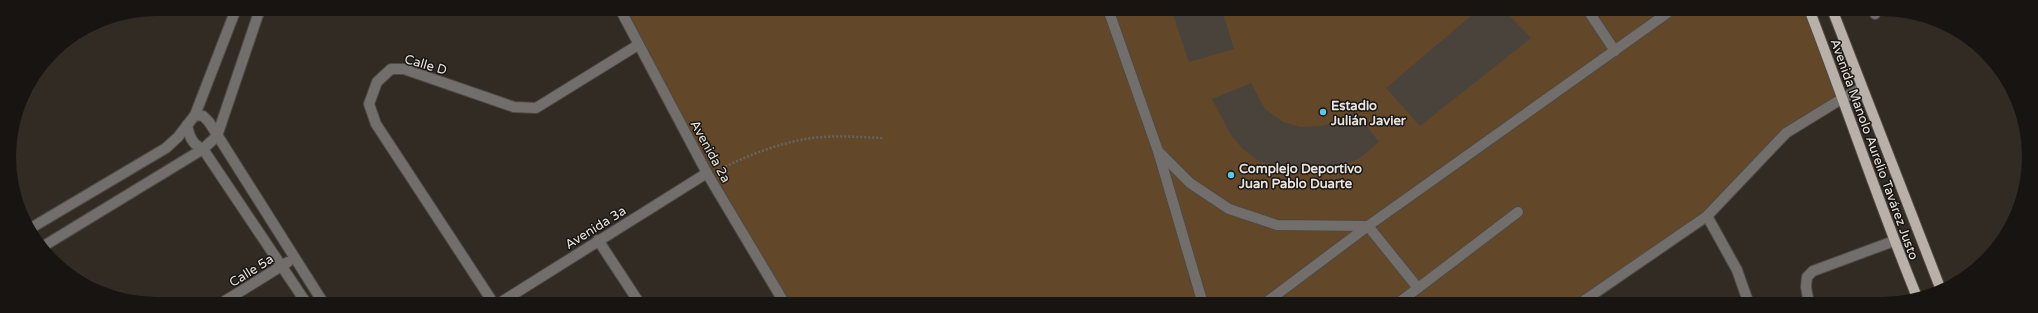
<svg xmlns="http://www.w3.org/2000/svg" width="2038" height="313" font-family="'Varela Round',sans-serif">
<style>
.green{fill:#624829}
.building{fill:#4a433b}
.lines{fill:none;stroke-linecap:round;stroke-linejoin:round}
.minor-casing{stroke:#4f4942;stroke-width:12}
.major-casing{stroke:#4f4942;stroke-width:12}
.path{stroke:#6a635d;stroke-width:2.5;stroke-dasharray:2 2;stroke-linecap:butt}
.minor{stroke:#726e6b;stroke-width:10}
.major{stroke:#b8b0a9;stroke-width:10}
.poi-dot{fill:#5bc8e7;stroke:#171411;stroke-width:1.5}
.labels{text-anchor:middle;stroke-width:3;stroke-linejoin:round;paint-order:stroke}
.street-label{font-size:13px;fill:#eae5e0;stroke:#171411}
.poi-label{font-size:13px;font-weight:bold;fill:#eae5e0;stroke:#171411;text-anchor:start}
</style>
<rect width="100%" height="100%" fill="#322b24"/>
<polygon class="green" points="622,9 1808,9 1843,98 1786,133 1707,216 1577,304 787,304"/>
<g class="building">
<polygon points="1171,9 1222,9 1234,49 1189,62"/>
<polygon points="1479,9 1503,9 1531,38 1420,126 1386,88"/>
<polygon points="1251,83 1265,109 1283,122 1301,127 1321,126 1340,121 1355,111 1379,142 1360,158 1344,165 1327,170 1309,172 1291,171 1274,167 1257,160 1242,148 1231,135 1212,99"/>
</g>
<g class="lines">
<g class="minor-casing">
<g id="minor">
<polyline points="620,9 708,175 785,304"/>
<polyline points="1108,9 1158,151 1203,304"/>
<polyline points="1587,9 1615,51"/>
<polyline points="1873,9 1875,14"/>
<polyline points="195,115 203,116 209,122 324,304"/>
<path d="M187 125C189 135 192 145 203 149L307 304"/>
<polyline points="1158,151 1190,183 1229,209 1277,225 1368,226 1418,288"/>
<polyline points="1707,216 1737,270 1749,304"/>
<polyline points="31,228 166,148 178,137 195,115 236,9"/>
<polyline points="598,240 640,304"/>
<polyline points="42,247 203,149 217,136 260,9"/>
<polyline points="220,304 288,262"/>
<polyline points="494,304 376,124 369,104 377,82 391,69 404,69 514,107 536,108 638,45"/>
<polyline points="498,304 707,173"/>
<polyline points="1264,304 1368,226 1673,9"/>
<polyline points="1397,304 1518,212"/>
<polyline points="1579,304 1707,216 1786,133 1843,98 1862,88"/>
<polyline points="1809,304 1806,287 1807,277 1813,271 1894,241"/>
</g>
</g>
<g class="major-casing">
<g id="major">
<path d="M1809 9C1846 105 1878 202 1917 297"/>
<polyline points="1832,9 1941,290"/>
</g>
</g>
<path class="path" d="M718 170C743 158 768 147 796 141 824 134 854 137 883 138"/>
<use href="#minor" class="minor"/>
<use href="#major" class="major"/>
</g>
<g class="poi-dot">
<circle cx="1323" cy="112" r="4"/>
<circle cx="1231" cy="175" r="4"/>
</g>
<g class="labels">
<g class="street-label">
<text transform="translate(426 64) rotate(16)" y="5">Calle D</text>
<text transform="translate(1875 149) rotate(70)" y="5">Avenida Manolo Aurelio Tavárez Justo</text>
<text transform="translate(711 151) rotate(61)" y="5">Avenida 2a</text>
<text transform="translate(595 227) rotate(-32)" y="5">Avenida 3a</text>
<text transform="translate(251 270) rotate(-32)" y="5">Calle 5a</text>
</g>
<g class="poi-label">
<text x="1331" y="110">Estadio<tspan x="1331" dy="15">Julián Javier</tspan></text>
<text x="1239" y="173">Complejo Deportivo<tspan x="1239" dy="15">Juan Pablo Duarte</tspan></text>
</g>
</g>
<path d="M0 0H2038V313H0ZM156 16H1882A140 140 0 0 1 2022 156V157A140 140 0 0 1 1882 297H156A140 140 0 0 1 16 157V156A140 140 0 0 1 156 16Z" fill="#171411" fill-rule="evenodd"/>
</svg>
